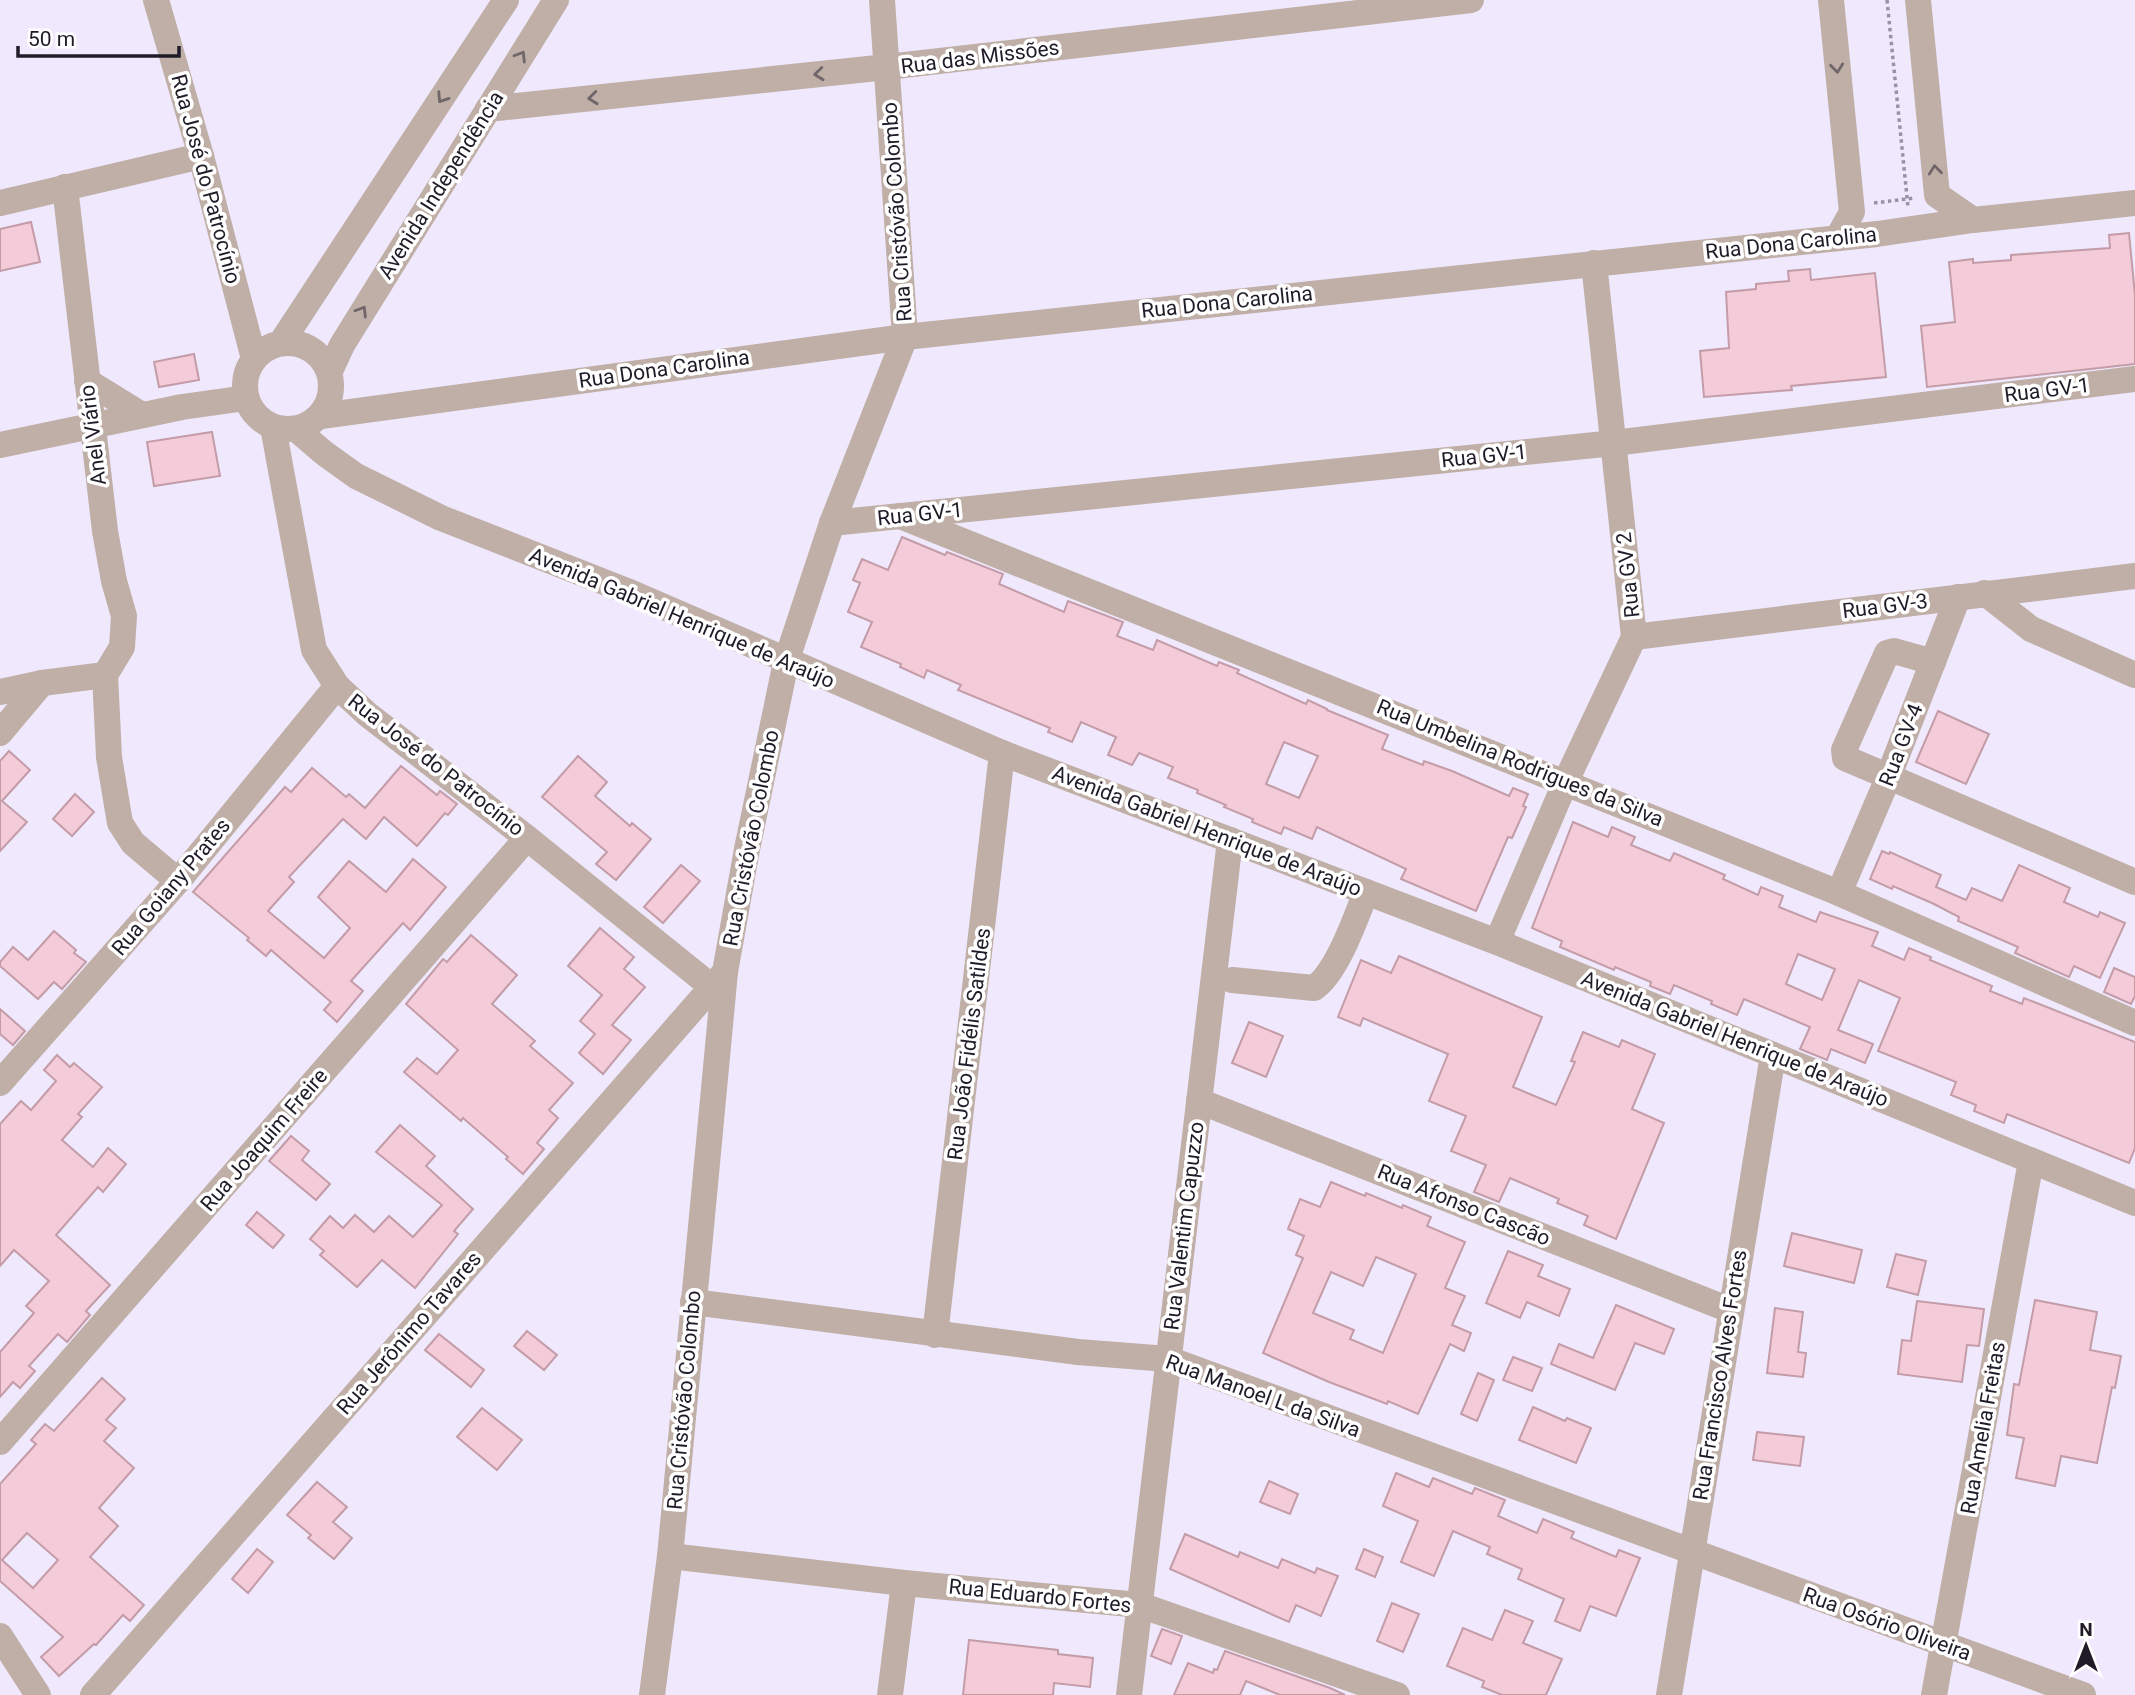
<svg xmlns="http://www.w3.org/2000/svg" width="2135" height="1695" font-family="Roboto,sans-serif">
<style>
.building{fill:#f4cbd8;stroke:#c39ca8;stroke-width:2;fill-rule:evenodd}
.lines{fill:none;stroke-linecap:round;stroke-linejoin:round}
.path{stroke:#9892a3;stroke-width:3.5;stroke-dasharray:3.5 3.5;stroke-linecap:butt}
.minor{stroke:#bfafa7;stroke-width:26}
.oneway{stroke:#706568}
.labels{text-anchor:middle;stroke-width:7;stroke-linejoin:round;paint-order:stroke}
.street-label{font-size:21px;fill:#201b28;stroke:#fff}
</style>
<rect width="100%" height="100%" fill="#f0e9fe"/>
<g class="building">
<polygon points="31,222 40,262 0,271 0,229"/>
<polygon points="2129,233 2135,295 2135,364 1927,387 1921,326 1955,322 1949,262 1973,259 1973,263 2011,260 2011,255 2110,248 2109,235"/>
<polygon points="1810,269 1811,280 1875,273 1886,377 1791,386 1792,390 1704,397 1700,351 1729,348 1726,292 1756,289 1756,284 1789,281 1788,271"/>
<polygon points="194,354 199,380 159,387 154,362"/>
<polygon points="212,432 220,476 154,486 147,442"/>
<path d="M902 537 945 555 947 552 1003 574 999 584 1064 612 1068 601 1123 622 1117 636 1153 650 1157 640 1217 666 1219 662 1239 670 1237 673 1306 704 1308 700 1327 709V710L1388 735 1382 749 1423 765 1424 761 1452 771 1509 796 1513 788 1528 794 1523 806 1526 807 1512 838 1508 837 1476 911 1401 879 1406 869 1317 827 1312 839 1284 827 1281 834 1252 822 1253 819 1224 807 1226 805 1197 793 1198 790 1168 778 1173 767 1139 753 1132 765 1108 755 1116 737 1081 722 1072 742 1048 732 1050 728 958 690 961 685 927 670 924 678 900 667 901 664 861 647 872 622 848 612 860 583 853 580 862 559 888 570ZM1284 742 1318 756 1299 798 1266 784Z"/>
<polygon points="1938,711 1989,734 1966,784 1916,762"/>
<polygon points="9,751 30,770 2,801 27,822 0,851 0,761"/>
<polygon points="578,756 607,782 595,796 630,826 632,823 651,839 616,880 596,864 607,852 542,797"/>
<polygon points="401,766 437,795 440,791 457,804 448,815 445,813 417,846 384,817 366,839 343,819 289,877 294,882 268,911 324,958 350,928 318,897 349,861 386,892 413,859 446,887 410,930 403,923 351,981 363,991 337,1022 324,1010 331,1002 271,950 266,956 247,940 249,938 193,892 285,787 291,792 312,768 346,797 349,794 365,808"/>
<polygon points="75,794 94,812 72,836 53,819"/>
<path d="M1573 822 1608 837 1612 827 1635 837 1631 845 1670 861 1674 853 1725 875 1723 879 1758 895 1761 887 1783 896 1779 907 1816 922 1820 912 1878 932 1872 946 1904 960 1909 948 1931 957 1930 960 1992 986 1990 991 2022 1004 2024 998 2135 1042V1148L2129 1163 2007 1114 2004 1123 1974 1111 1976 1105 1951 1095 1956 1082 1878 1051 1900 998 1859 980 1838 1030 1873 1044 1865 1063 1831 1049 1827 1060 1800 1049 1810 1027 1744 999 1737 1015 1711 1004 1712 1001 1674 985 1670 994 1650 986 1651 982 1615 967 1614 970 1560 947 1562 941 1532 928ZM1798 954 1835 969 1822 1000 1786 984Z"/>
<polygon points="1882,851 1889,854 1890,852 1941,875 1936,887 1966,900 1972,888 2002,901 2019,865 2070,888 2064,902 2098,917 2100,912 2125,923 2100,978 2074,966 2069,977 2015,953 2018,947 1958,921 1959,917 1934,904 1893,886 1892,889 1870,879"/>
<polygon points="681,865 700,881 663,923 644,907"/>
<polygon points="600,928 634,957 624,969 645,987 612,1025 631,1040 603,1074 579,1053 595,1034 580,1021 602,995 568,966"/>
<polygon points="54,931 76,950 74,953 86,962 62,989 54,982 38,999 0,966 0,962 13,947 28,960"/>
<polygon points="471,935 517,975 492,1004 535,1041 530,1046 573,1083 549,1110 558,1118 537,1143 544,1149 523,1174 506,1159 508,1157 463,1118 461,1121 404,1072 417,1058 437,1074 458,1050 406,1004 443,959 447,962"/>
<polygon points="1399,956 1542,1017 1513,1087 1556,1105 1575,1062 1571,1061 1583,1032 1619,1047 1622,1040 1655,1054 1632,1109 1664,1123 1616,1239 1584,1225 1588,1216 1557,1203 1559,1199 1510,1178 1499,1202 1474,1192 1486,1165 1451,1151 1466,1116 1429,1101 1448,1054 1363,1018 1360,1026 1338,1017 1361,960 1391,973"/>
<polygon points="2114,968 2135,977 2135,996 2131,1004 2104,992"/>
<polygon points="0,1009 25,1031 13,1045 0,1034"/>
<polygon points="1249,1022 1283,1036 1266,1077 1232,1063"/>
<polygon points="57,1055 70,1067 74,1063 102,1087 78,1114 82,1117 62,1140 93,1167 108,1148 126,1164 103,1192 98,1187 56,1235 110,1285 86,1311 90,1315 67,1342 58,1334 29,1366 35,1371 20,1388 13,1382 0,1397 0,1352 34,1313 26,1306 49,1281 14,1250 0,1266 0,1124 21,1101 31,1110 56,1081 44,1070"/>
<polygon points="400,1125 435,1156 426,1166 473,1209 454,1231 458,1234 415,1288 382,1260 357,1287 320,1255 324,1251 310,1239 330,1216 343,1228 355,1215 374,1232 389,1216 413,1237 442,1205 376,1152"/>
<polygon points="291,1136 309,1151 302,1160 330,1184 316,1200 269,1161"/>
<path d="M1331 1182 1365 1196 1366 1193 1402 1208 1403 1205 1431 1217 1427 1226 1465 1242 1445 1288 1465 1296 1452 1325 1471 1333 1464 1351 1450 1344 1418 1414 1388 1401 1387 1404 1329 1382 1263 1353 1303 1258 1296 1255 1304 1236 1288 1229 1300 1199 1320 1207ZM1376 1257 1416 1274 1383 1353 1350 1339 1354 1330 1313 1313 1331 1272 1363 1286Z"/>
<polygon points="257,1212 284,1235 273,1248 246,1225"/>
<polygon points="1792,1233 1862,1250 1854,1283 1784,1266"/>
<polygon points="1508,1251 1543,1265 1538,1276 1570,1289 1559,1316 1527,1302 1520,1318 1486,1303"/>
<polygon points="1896,1254 1926,1261 1918,1295 1887,1287"/>
<polygon points="2035,1300 2097,1312 2090,1350 2121,1356 2115,1388 2112,1387 2097,1463 2061,1456 2055,1486 2016,1478 2024,1438 2007,1435 2014,1384 2019,1385"/>
<polygon points="1917,1301 1984,1309 1979,1346 1967,1345 1962,1382 1898,1374 1902,1340 1911,1341"/>
<polygon points="1616,1305 1674,1329 1664,1354 1635,1343 1615,1390 1551,1364 1559,1344 1593,1358"/>
<polygon points="1775,1308 1803,1312 1798,1352 1806,1353 1803,1377 1767,1373"/>
<polygon points="527,1331 557,1355 544,1370 514,1346"/>
<polygon points="439,1334 484,1370 471,1387 425,1350"/>
<polygon points="1513,1357 1542,1368 1532,1391 1503,1380"/>
<polygon points="1478,1373 1494,1380 1477,1421 1461,1414"/>
<path d="M102 1378 125 1399 106 1420 116 1428 104 1441 134 1468 99 1508 118 1526 90 1557 144 1605 130 1621 123 1615 96 1645 94 1644 59 1676 41 1657 63 1637 0 1581V1484L36 1444 31 1440 45 1424 54 1431ZM27 1533 58 1560 33 1588 2 1560Z"/>
<polygon points="1533,1407 1565,1421 1567,1418 1591,1428 1576,1463 1519,1440"/>
<polygon points="482,1408 522,1440 497,1470 457,1437"/>
<polygon points="1757,1432 1804,1437 1800,1466 1753,1460"/>
<polygon points="1396,1473 1429,1487 1433,1478 1472,1494 1475,1488 1505,1500 1498,1516 1537,1533 1543,1519 1574,1532 1571,1538 1616,1557 1619,1550 1640,1558 1616,1616 1590,1606 1580,1631 1555,1621 1564,1599 1518,1579 1522,1569 1487,1554 1490,1547 1453,1531 1434,1576 1401,1562 1418,1521 1383,1506"/>
<polygon points="1269,1481 1298,1494 1290,1514 1260,1502"/>
<polygon points="317,1482 347,1507 333,1522 352,1538 334,1559 308,1538 311,1535 287,1515"/>
<polygon points="1185,1534 1238,1557 1240,1552 1278,1568 1282,1559 1315,1573 1317,1568 1338,1576 1321,1616 1296,1605 1289,1622 1170,1569"/>
<polygon points="257,1549 273,1562 248,1593 232,1579"/>
<polygon points="1364,1549 1383,1557 1375,1577 1356,1569"/>
<polygon points="1392,1603 1419,1614 1403,1652 1377,1641"/>
<polygon points="1505,1610 1533,1621 1523,1643 1562,1659 1546,1695 1502,1695 1482,1687 1484,1681 1447,1666 1463,1628 1492,1640"/>
<polygon points="1162,1629 1182,1636 1171,1664 1151,1656"/>
<polygon points="969,1640 1058,1650 1058,1654 1093,1658 1090,1687 1054,1683 1053,1695 963,1695"/>
<polygon points="1225,1651 1330,1688 1345,1695 1280,1695 1246,1681 1240,1695 1174,1695 1188,1663 1213,1673 1214,1669 1217,1670"/>
</g>
<g class="lines">
<g class="path">
<polyline points="1887,0 1908,207"/>
<polyline points="1874,203 1915,198"/>
</g>
<g class="minor">
<polyline points="156,0 201,156 254,359"/>
<polyline points="1831,0 1852,212 1838,237"/>
<polyline points="1918,0 1937,195 1973,220"/>
<polyline points="488,109 887,67 1471,0"/>
<polyline points="65,187 105,531 114,581 124,616 122,647 105,675"/>
<polyline points="0,203 201,156"/>
<circle cx="288" cy="386" r="43"/>
<polyline points="281,343 506,0"/>
<polyline points="330,371 342,345 556,0"/>
<polyline points="87,381 142,415"/>
<polyline points="321,416 905,337 1877,234 1973,220 2135,203"/>
<polyline points="273,427 314,650 337,686 367,714 527,838 712,987"/>
<polyline points="296,429 324,453 356,476 441,518 627,591 1002,753 1497,942 2135,1203"/>
<polyline points="0,445 182,407 246,398"/>
<polyline points="900,516 1839,893 2135,1023"/>
<polyline points="832,523 1614,443 2135,379"/>
<polyline points="1985,593 2031,629 2135,675"/>
<polyline points="1634,637 2135,576"/>
<polyline points="1933,662 1894,651 1887,653 1844,750 1845,758 2135,882"/>
<polyline points="105,675 109,757 120,823 133,843 178,881"/>
<polyline points="0,692 42,683 105,675"/>
<polyline points="0,733 42,683"/>
<polyline points="1839,893 1888,778 1958,597"/>
<polyline points="1497,942 1566,781 1634,637 1594,263"/>
<path d="M1232 980 1314 988C1337 973 1356 917 1366 892"/>
<polyline points="0,1083 178,881 337,686"/>
<polyline points="1199,1101 1730,1310"/>
<polyline points="693,1302 1078,1352 1168,1359 2083,1695"/>
<polyline points="935,1335 1002,753"/>
<polyline points="0,1442 527,838"/>
<polyline points="670,1556 904,1583 1140,1605 1397,1695"/>
<polyline points="0,1636 38,1695"/>
<polyline points="93,1695 725,972"/>
<polyline points="652,1695 670,1556 725,972 747,849 786,662 832,523 905,337 882,0"/>
<polyline points="890,1695 904,1583"/>
<polyline points="1129,1695 1230,840"/>
<polyline points="1669,1695 1773,1055"/>
<polyline points="1934,1695 2031,1161"/>
</g>
</g>
<defs><path id="oneway-chevron" d="M-2-3.5L2.5 0L-2 3.5" fill="none" stroke-width="1.6" stroke-linecap="round" stroke-linejoin="round" transform="scale(1.75)"/></defs>
<g class="oneway">
<use href="#oneway-chevron" transform="translate(521 56) rotate(-58)"/>
<use href="#oneway-chevron" transform="translate(1837 68) rotate(84)"/>
<use href="#oneway-chevron" transform="translate(819 74) rotate(174)"/>
<use href="#oneway-chevron" transform="translate(442 98) rotate(123)"/>
<use href="#oneway-chevron" transform="translate(593 98) rotate(174)"/>
<use href="#oneway-chevron" transform="translate(1935 170) rotate(-96)"/>
<use href="#oneway-chevron" transform="translate(362 311) rotate(-58)"/>
</g>
<g class="labels">
<g class="street-label">
<text transform="translate(980 57) rotate(-7)" y="7">Rua das Missões</text>
<text transform="translate(206 179) rotate(75)" y="7">Rua José do Patrocínio</text>
<text transform="translate(441 185) rotate(-58)" y="7">Avenida Independência</text>
<text transform="translate(897 212) rotate(-94)" y="7">Rua Cristóvão Colombo</text>
<text transform="translate(1791 243) rotate(-6)" y="7">Rua Dona Carolina</text>
<text transform="translate(1227 302) rotate(-6)" y="7">Rua Dona Carolina</text>
<text transform="translate(664 369) rotate(-8)" y="7">Rua Dona Carolina</text>
<text transform="translate(2047 390) rotate(-7)" y="7">Rua GV-1</text>
<text transform="translate(93 435) rotate(-97)" y="7">Anel Viário</text>
<text transform="translate(1484 456) rotate(-6)" y="7">Rua GV-1</text>
<text transform="translate(920 514) rotate(-6)" y="7">Rua GV-1</text>
<text transform="translate(1628 575) rotate(-96)" y="7">Rua GV 2</text>
<text transform="translate(1885 606) rotate(-7)" y="7">Rua GV-3</text>
<text transform="translate(682 618) rotate(23)" y="7">Avenida Gabriel Henrique de Araújo</text>
<text transform="translate(1901 745) rotate(-69)" y="7">Rua GV-4</text>
<text transform="translate(1520 763) rotate(22)" y="7">Rua Umbelina Rodrigues da Silva</text>
<text transform="translate(436 765) rotate(38)" y="7">Rua José do Patrocínio</text>
<text transform="translate(1207 831) rotate(21)" y="7">Avenida Gabriel Henrique de Araújo</text>
<text transform="translate(751 838) rotate(-79)" y="7">Rua Cristóvão Colombo</text>
<text transform="translate(171 887) rotate(-50)" y="7">Rua Goiany Prates</text>
<text transform="translate(1735 1039) rotate(22)" y="7">Avenida Gabriel Henrique de Araújo</text>
<text transform="translate(969 1044) rotate(-83)" y="7">Rua João Fidélis Satildes</text>
<text transform="translate(264 1140) rotate(-49)" y="7">Rua Joaquim Freire</text>
<text transform="translate(1464 1205) rotate(22)" y="7">Rua Afonso Cascão</text>
<text transform="translate(1184 1226) rotate(-83)" y="7">Rua Valentim Capuzzo</text>
<text transform="translate(409 1333) rotate(-49)" y="7">Rua Jerônimo Tavares</text>
<text transform="translate(1720 1375) rotate(-81)" y="7">Rua Francisco Alves Fortes</text>
<text transform="translate(1263 1396) rotate(20)" y="7">Rua Manoel L da Silva</text>
<text transform="translate(684 1400) rotate(-85)" y="7">Rua Cristóvão Colombo</text>
<text transform="translate(1983 1428) rotate(-80)" y="7">Rua Amelia Freitas</text>
<text transform="translate(1040 1596) rotate(6)" y="7">Rua Eduardo Fortes</text>
<text transform="translate(1887 1624) rotate(20)" y="7">Rua Osório Oliveira</text>
</g>
</g>
<g transform="translate(2086 1646)" stroke="#ffffff" stroke-width="5" paint-order="stroke">
<path d="M0-5L12 26L0 18L-12 26Z" fill="#201b28"/>
<text y="-10" font-size="19" font-weight="bold" text-anchor="middle" fill="#201b28">N</text>
</g>
<path d="M18 46v10h161v-10" fill="none" stroke="#201b28" stroke-width="3.5"/>
<text x="28" y="46" font-size="21" fill="#201b28" stroke="#ffffff" stroke-width="5" paint-order="stroke">50 m</text>
</svg>
